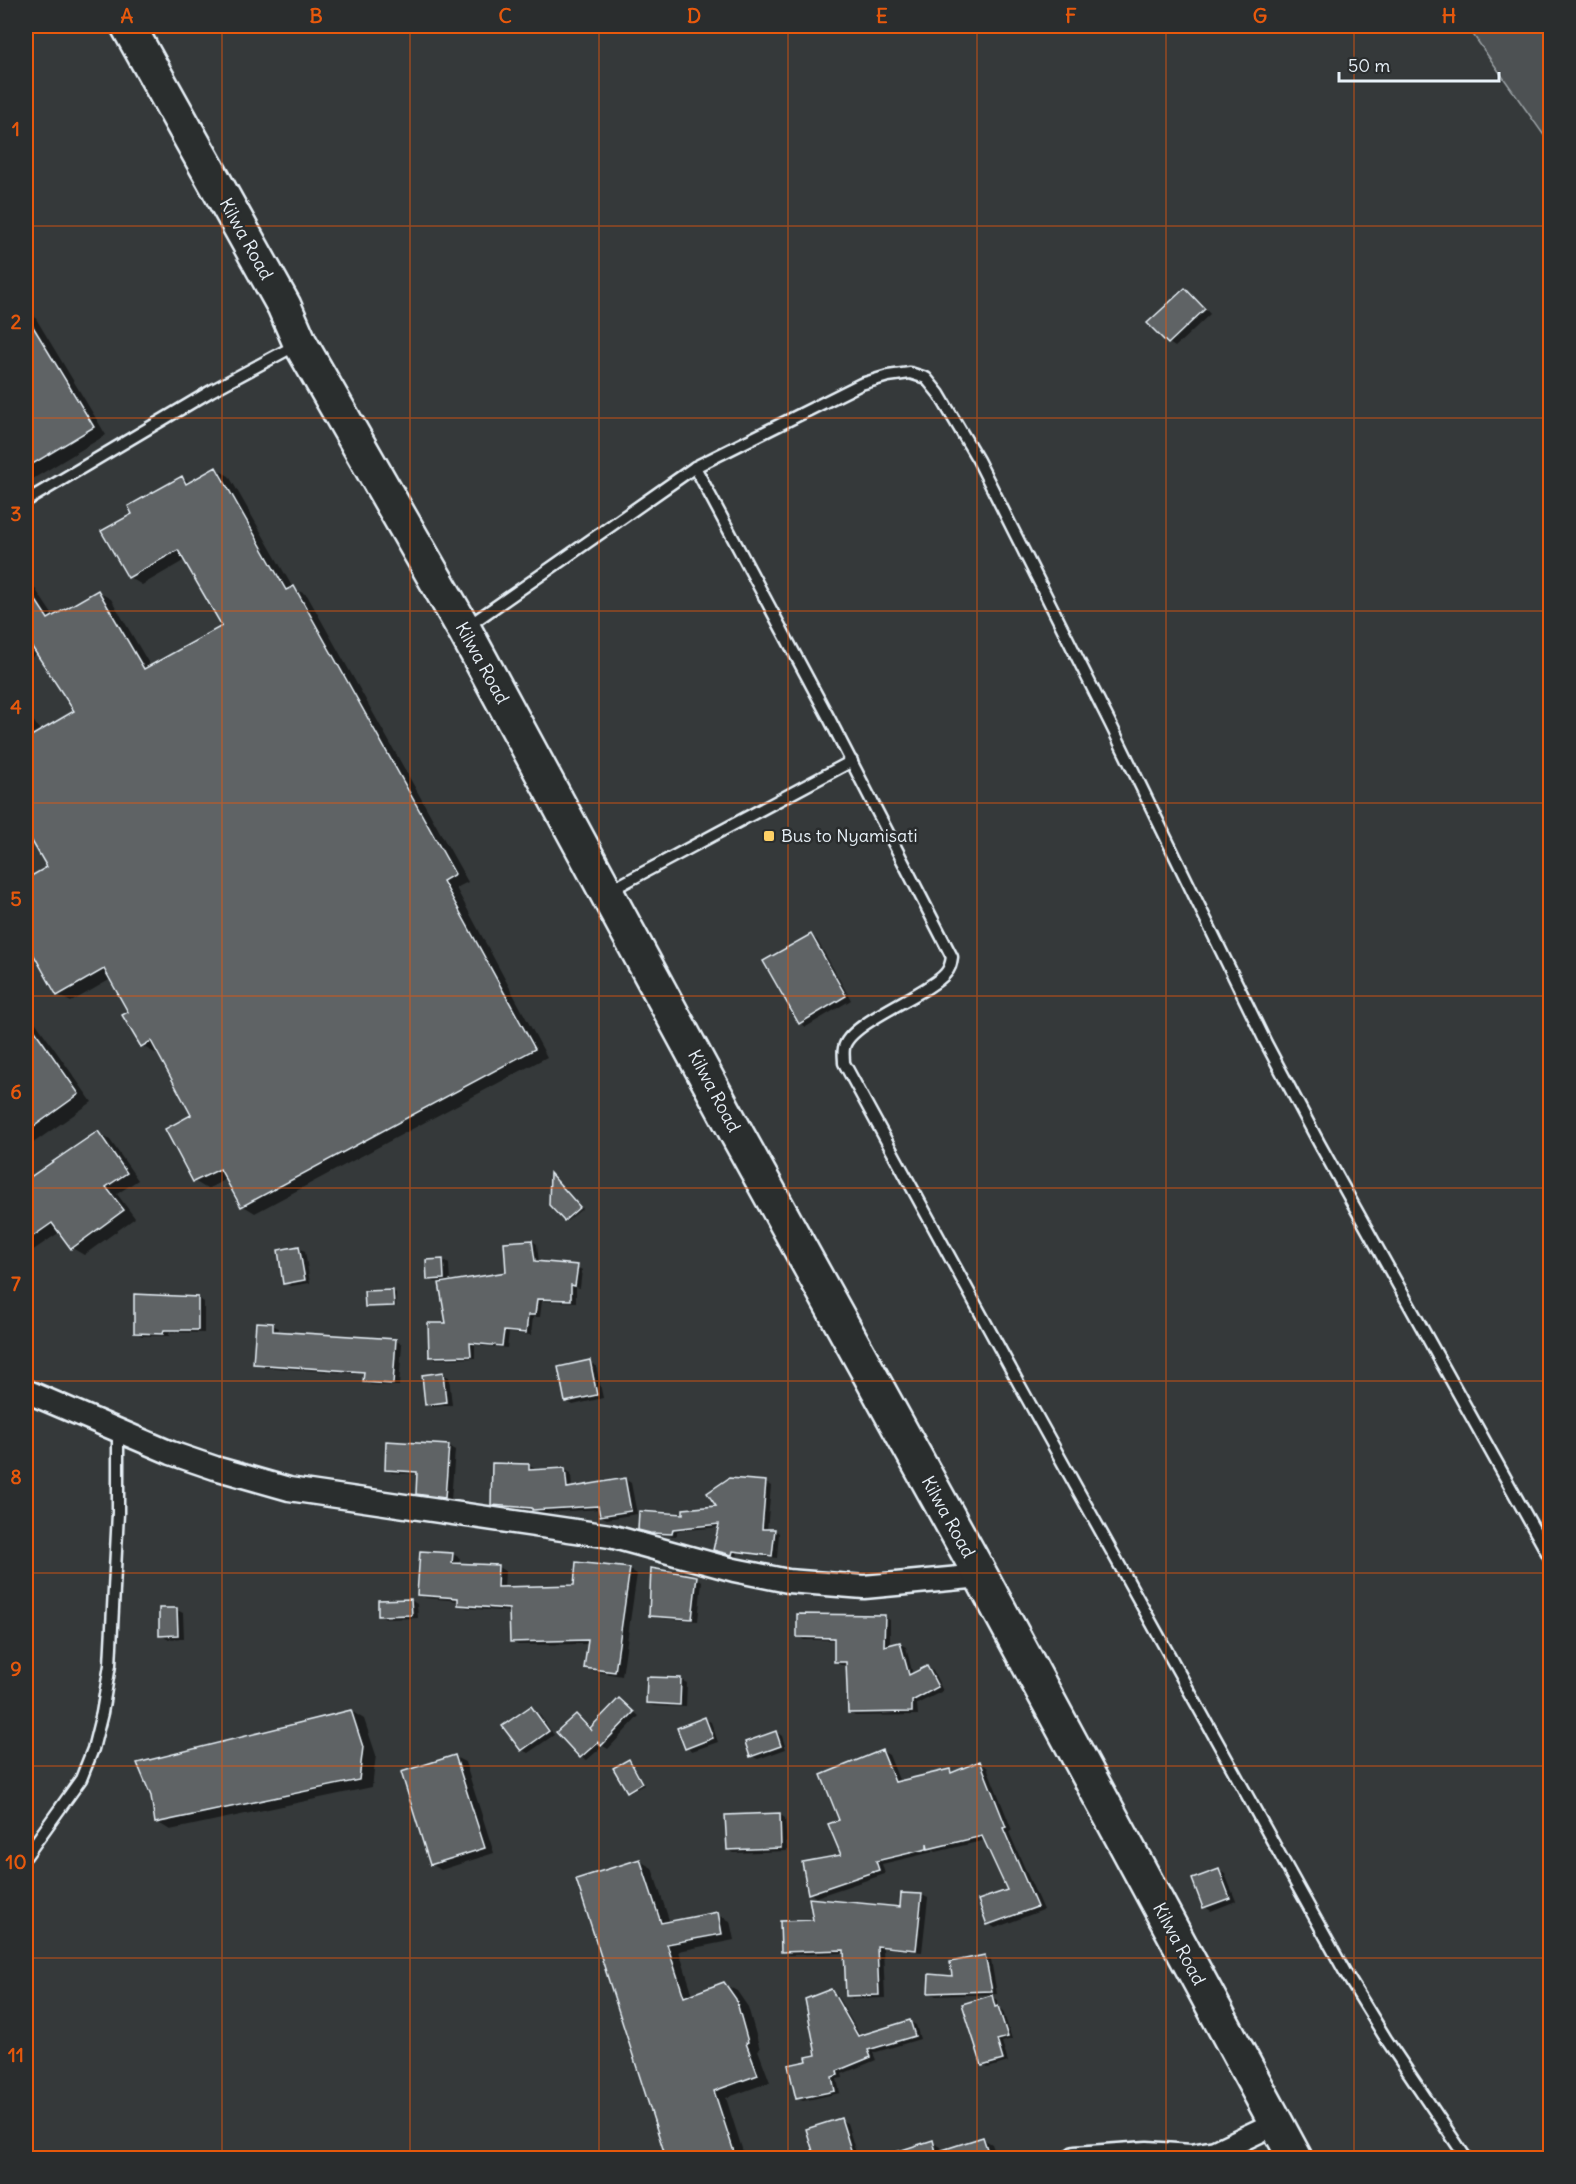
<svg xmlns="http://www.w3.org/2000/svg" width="1576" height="2184" font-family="Delius,sans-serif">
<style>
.green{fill:#4d5152;stroke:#9aa1a5;stroke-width:1.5}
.shadow{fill:#0007}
.building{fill:#5f6365;stroke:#e8f1f8;stroke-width:1.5}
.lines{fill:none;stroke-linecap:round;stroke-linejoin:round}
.lane-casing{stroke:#e8f1f8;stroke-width:15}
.street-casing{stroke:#e8f1f8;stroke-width:27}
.highway-casing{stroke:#e8f1f8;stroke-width:38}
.lane{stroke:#2a2d2e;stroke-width:10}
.street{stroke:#2a2d2e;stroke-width:22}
.highway{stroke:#2a2d2e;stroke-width:33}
.grid{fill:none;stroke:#e8590c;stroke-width:1.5;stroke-opacity:0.55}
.poi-dot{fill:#ffd166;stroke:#2a2d2e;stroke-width:2}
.labels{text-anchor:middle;stroke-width:5;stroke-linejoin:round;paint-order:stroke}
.street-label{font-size:18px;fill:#e8f1f8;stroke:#2a2d2e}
.poi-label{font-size:18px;fill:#e8f1f8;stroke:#2a2d2e;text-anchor:start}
.neatline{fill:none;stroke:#e8590c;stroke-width:2}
.grid-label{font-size:20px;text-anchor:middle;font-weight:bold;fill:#e8590c}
</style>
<rect width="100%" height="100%" fill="#35393a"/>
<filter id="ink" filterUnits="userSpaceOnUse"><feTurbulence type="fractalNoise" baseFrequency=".0167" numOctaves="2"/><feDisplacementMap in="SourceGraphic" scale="12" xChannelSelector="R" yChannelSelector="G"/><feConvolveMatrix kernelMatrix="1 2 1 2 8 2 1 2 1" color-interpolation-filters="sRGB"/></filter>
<g filter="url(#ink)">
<polygon class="green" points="1467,26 1550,26 1550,144"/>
<g class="shadow">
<polygon points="1185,290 1191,293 1210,314 1175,347 1169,343 1150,323"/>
<polygon points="26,302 106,435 26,483"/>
<polygon points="216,469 229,476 293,588 307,595 468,882 456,888 547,1057 255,1213 242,1205 227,1179 207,1189 194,1181 193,1116 158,1052 155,1053 142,1046 130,1012 111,979 71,1002 58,995 26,938 26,881 49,868 26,828 26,710 41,732 76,712 38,653 26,661 26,575 54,617 98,592 111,599 151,667 224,626 185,560 142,585 129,577 134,514 182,477 191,483"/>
<polygon points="811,936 817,940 851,1000 806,1027 800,1023"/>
<polygon points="26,1009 92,1102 26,1148"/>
<polygon points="98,1133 110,1140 138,1180 117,1194 135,1218 84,1255 72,1248 60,1232 26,1255 26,1182"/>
<polygon points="553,1176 582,1209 567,1221 565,1220"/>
<polygon points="532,1241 537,1244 539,1263 577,1267 582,1270 580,1288 576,1287 576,1302 542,1301 540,1317 533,1317 531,1335 509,1333 507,1348 475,1345 475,1358 436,1359 431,1357 448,1324 441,1282 435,1282 428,1279 443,1260 449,1264 450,1283 508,1274 505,1244"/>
<polygon points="299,1248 305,1251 310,1283 291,1286 285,1283"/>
<polygon points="393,1291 396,1293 396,1307 366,1306"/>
<polygon points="198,1298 204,1302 204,1333 169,1332 169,1336 142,1336 135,1332"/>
<polygon points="272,1325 279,1328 278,1333 396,1341 402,1344 399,1386 371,1385 365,1381 365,1374 261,1367 255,1364"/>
<polygon points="589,1362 596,1366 603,1398 573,1405 567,1401"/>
<polygon points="442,1374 449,1377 452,1405 433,1407 427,1404"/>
<polygon points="448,1446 455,1450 451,1500 423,1497 417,1493 418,1474 392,1473 386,1469"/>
<polygon points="528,1465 535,1469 535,1472 565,1470 571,1473 572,1489 625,1479 631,1483 637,1514 607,1519 601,1516 600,1509 540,1513 536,1510 498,1508 492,1504"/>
<polygon points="766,1483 771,1486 767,1530 775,1530 779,1533 777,1558 738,1553 737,1557 720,1552 714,1549 720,1527 677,1531 677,1536 657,1535 640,1529 719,1507"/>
<polygon points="453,1554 460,1558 459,1564 498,1567 505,1571 504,1588 575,1587 629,1569 637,1574 622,1676 593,1671 585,1667 589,1644 518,1645 511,1641 510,1612 467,1608 459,1604 460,1601 426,1598 418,1594"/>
<polygon points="696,1577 702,1581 698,1621 657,1618 651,1615"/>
<polygon points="411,1600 417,1604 418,1618 386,1619 380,1616"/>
<polygon points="177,1610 183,1613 184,1638 167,1639 161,1635"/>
<polygon points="884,1617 890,1620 890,1646 900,1644 906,1647 913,1675 927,1668 933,1671 943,1691 917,1704 918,1715 855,1716 849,1712 848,1665 841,1665 835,1661 836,1640 804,1640 798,1636"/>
<polygon points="648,1678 681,1680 687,1683 686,1707 654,1706 647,1703"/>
<polygon points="619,1700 639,1716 608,1749 603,1746 587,1760 581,1757 576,1715 592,1729"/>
<polygon points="531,1708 537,1711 554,1735 528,1753 522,1750"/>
<polygon points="351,1711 364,1719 376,1755 372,1787 170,1830 157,1822 153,1795"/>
<polygon points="705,1719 711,1722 718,1742 692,1751 686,1748"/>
<polygon points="776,1732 782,1736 786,1749 758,1759 751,1756"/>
<polygon points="882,1751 889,1755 900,1782 950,1770 954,1773 980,1763 987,1767 1012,1830 1009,1832 1043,1910 995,1928 989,1924 1009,1891 986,1840 936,1852 933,1850 933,1852 882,1864 885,1874 816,1897 809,1893 843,1856 841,1821"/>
<polygon points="455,1757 465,1762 494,1853 441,1870 431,1864"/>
<polygon points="629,1761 644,1785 630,1792 628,1791"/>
<polygon points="779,1814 785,1818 787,1851 734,1853 728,1849"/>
<polygon points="640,1861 652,1868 670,1923 717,1914 730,1921 734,1940 679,1951 693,1995 724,1984 737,1991 748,2007 760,2049 758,2050 770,2082 726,2098 745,2158 667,2158 578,1880"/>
<polygon points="1218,1870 1225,1874 1236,1901 1211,1911 1205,1907"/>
<polygon points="922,1895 928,1898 922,1952 883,1948 885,1998 853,1999 847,1995 846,1953 789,1955 783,1952 815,1921 902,1909"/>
<polygon points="984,1957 991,1960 997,1994 936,1996 930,1993"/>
<polygon points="830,1991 836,1994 861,2037 910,2022 916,2025 920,2039 873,2053 876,2060 842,2074 843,2078 837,2079 840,2093 803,2101 797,2098 809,2063 818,2056"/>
<polygon points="992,1997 997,2000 999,2008 1003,2011 1012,2039 1002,2042 1008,2062 988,2068 983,2065"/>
<polygon points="840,2120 847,2123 857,2156 850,2158 817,2158 808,2130"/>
<polygon points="983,2139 992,2144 997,2158 884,2158 884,2157 932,2142 941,2147 943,2151"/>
</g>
<g class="building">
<polygon points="1185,288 1205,309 1168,344 1147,323"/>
<polygon points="26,315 94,427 26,468"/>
<polygon points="216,467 286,590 294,586 455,874 443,881 535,1049 241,1207 220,1169 193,1182 165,1129 191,1115 151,1041 141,1047 122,1015 128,1012 104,969 57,996 26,941 26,879 47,867 26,831 26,739 74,711 26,638 26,585 48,619 98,590 144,669 222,626 178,550 128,578 101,531 132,514 128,506 182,476 186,484"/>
<polygon points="811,934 846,996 799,1024 763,961"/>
<polygon points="26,1018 79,1094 26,1132"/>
<polygon points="98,1131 127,1173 106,1187 124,1210 71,1249 52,1223 26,1241 26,1180"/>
<polygon points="550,1173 580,1207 564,1221 549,1205"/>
<polygon points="532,1240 535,1261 578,1265 575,1286 571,1285 571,1300 537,1299 535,1315 528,1315 526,1333 504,1331 502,1346 470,1343 471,1356 429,1357 428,1323 446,1323 439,1283 506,1272 504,1242"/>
<polygon points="299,1246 305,1280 283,1284 278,1250"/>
<polygon points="443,1259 444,1279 427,1280 426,1260"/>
<polygon points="393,1290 394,1306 365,1307 364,1291"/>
<polygon points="134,1294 198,1297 198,1330 164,1330 163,1334 134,1333"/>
<polygon points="256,1322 273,1323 273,1331 396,1339 393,1384 363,1382 364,1372 253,1364"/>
<polygon points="590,1360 597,1395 565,1402 558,1367"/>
<polygon points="443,1372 446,1402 425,1405 422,1375"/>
<polygon points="386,1441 449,1445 445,1498 416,1494 417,1472 385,1470"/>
<polygon points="492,1463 529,1464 529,1470 565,1468 567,1488 625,1478 631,1511 600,1516 598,1506 532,1510 532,1508 491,1505"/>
<polygon points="729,1478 766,1481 762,1529 775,1529 772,1556 733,1551 732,1555 713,1550 719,1524 673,1529 672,1534 650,1533 638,1530 639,1511 683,1514 683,1509 716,1506 707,1493"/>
<polygon points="420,1551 453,1553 452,1563 498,1565 497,1587 574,1585 576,1562 630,1568 615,1672 584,1668 588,1640 510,1642 509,1609 458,1605 458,1598 417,1595"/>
<polygon points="651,1568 697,1576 692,1619 649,1616"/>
<polygon points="411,1599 412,1615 378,1616 378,1600"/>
<polygon points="159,1608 177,1608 178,1635 159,1636"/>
<polygon points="797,1614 885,1615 884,1646 900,1642 909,1675 927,1666 938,1687 912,1701 912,1712 848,1713 846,1662 834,1662 834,1638 797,1637"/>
<polygon points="647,1677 681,1678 680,1705 646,1703"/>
<polygon points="619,1698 634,1712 601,1746 598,1742 580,1758 556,1732 576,1714 592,1731 590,1728"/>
<polygon points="531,1706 549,1731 521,1751 502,1726"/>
<polygon points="351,1710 363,1747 359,1780 155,1823 151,1796 137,1763"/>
<polygon points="705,1717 713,1738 685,1749 677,1728"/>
<polygon points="776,1731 781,1746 750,1757 745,1742"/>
<polygon points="882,1750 895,1782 950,1769 951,1773 980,1761 1006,1827 1003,1828 1037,1907 987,1925 978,1900 1007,1890 982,1836 928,1849 927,1844 927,1849 876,1861 879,1870 808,1894 802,1862 841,1855 828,1824 839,1820 821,1775"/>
<polygon points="455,1755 485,1848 430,1865 401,1772"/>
<polygon points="629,1759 642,1783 627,1792 613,1768"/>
<polygon points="780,1813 781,1848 727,1850 725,1815"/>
<polygon points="640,1859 661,1923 718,1912 722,1934 667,1944 684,1997 724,1982 736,1999 748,2042 746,2043 758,2075 714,2091 736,2158 666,2158 576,1879"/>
<polygon points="1219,1869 1230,1898 1203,1908 1192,1879"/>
<polygon points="901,1893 922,1894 916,1950 877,1946 879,1995 846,1996 844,1950 781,1952 780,1921 813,1920 809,1898 900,1907"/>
<polygon points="985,1955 992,1991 928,1993 929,1974 952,1976 950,1962"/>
<polygon points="831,1989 858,2036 910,2020 915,2036 868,2050 871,2057 837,2071 838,2075 832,2077 835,2091 796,2099 788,2065 807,2061 806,2057 816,2055 805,1999"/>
<polygon points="992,1995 995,2007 998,2006 1008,2037 997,2040 1003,2060 982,2066 962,2004"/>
<polygon points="841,2118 852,2153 834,2158 815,2158 806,2129"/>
<polygon points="983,2137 990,2158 886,2158 886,2155 933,2140 936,2152"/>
</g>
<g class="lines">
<g class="lane-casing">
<g id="lane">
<path d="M695 467 830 720 952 957C951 964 950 969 945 974 928 994 848 1023 844 1048 843 1053 844 1058 844 1063L1019 1384 1345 1972 1386 2039 1466 2158"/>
<polyline points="26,501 211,391 298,344"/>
<polyline points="468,626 695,467 861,384 888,376 910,373 926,378 939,394 978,460 1111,725 1266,1043 1319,1143 1550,1558"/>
<polyline points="609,891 852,761"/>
<polyline points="26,1856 81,1779 93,1749 102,1713 110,1665 118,1513 118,1430"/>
</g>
</g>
<g class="street-casing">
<g id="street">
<polyline points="26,1391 171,1453 215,1468 289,1489 610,1536 734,1570 788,1581 864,1587 981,1576"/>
<polyline points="1075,2158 1147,2153 1191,2156 1215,2152 1276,2123"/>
</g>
</g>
<g class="highway-casing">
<polyline id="highway" points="128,26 284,306 300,343 464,629 738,1136 981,1576 1295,2158"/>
</g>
<use href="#lane" class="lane"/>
<use href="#street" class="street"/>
<use href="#highway" class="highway"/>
</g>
</g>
<path class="grid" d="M222 26V2158M410 26V2158M599 26V2158M788 26V2158M977 26V2158M1166 26V2158M1354 26V2158M26 226H1550M26 418H1550M26 611H1550M26 803H1550M26 996H1550M26 1188H1550M26 1381H1550M26 1573H1550M26 1766H1550M26 1958H1550"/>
<rect class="poi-dot" x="763" y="830" width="12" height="12" rx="3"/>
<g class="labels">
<g class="street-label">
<text transform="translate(246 239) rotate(61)" y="6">Kilwa Road</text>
<text transform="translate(482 663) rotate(61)" y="6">Kilwa Road</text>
<text transform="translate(714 1091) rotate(62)" y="6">Kilwa Road</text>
<text transform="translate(948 1517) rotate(61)" y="6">Kilwa Road</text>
<text transform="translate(1179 1944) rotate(62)" y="6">Kilwa Road</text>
</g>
<g class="poi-label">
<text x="781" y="842">Bus to Nyamisati</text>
</g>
</g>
<rect width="1576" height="2184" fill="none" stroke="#2a2d2e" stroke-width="66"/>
<path d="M1339 72v9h160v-9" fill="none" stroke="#e8f1f8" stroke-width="3"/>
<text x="1348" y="72" font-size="18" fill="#e8f1f8" stroke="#2a2d2e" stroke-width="4.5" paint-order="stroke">50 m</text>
<rect x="33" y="33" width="1510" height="2118" class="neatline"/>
<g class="grid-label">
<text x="127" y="23">A</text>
<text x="316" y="23">B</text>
<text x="505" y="23">C</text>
<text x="694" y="23">D</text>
<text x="882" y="23">E</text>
<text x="1071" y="23">F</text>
<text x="1260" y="23">G</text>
<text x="1449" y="23">H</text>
<text x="16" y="136">1</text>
<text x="16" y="329">2</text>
<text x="16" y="521">3</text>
<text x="16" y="714">4</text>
<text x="16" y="906">5</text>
<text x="16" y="1099">6</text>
<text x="16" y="1291">7</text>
<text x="16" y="1484">8</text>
<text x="16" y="1676">9</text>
<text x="16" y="1869">10</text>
<text x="16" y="2062">11</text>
</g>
</svg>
